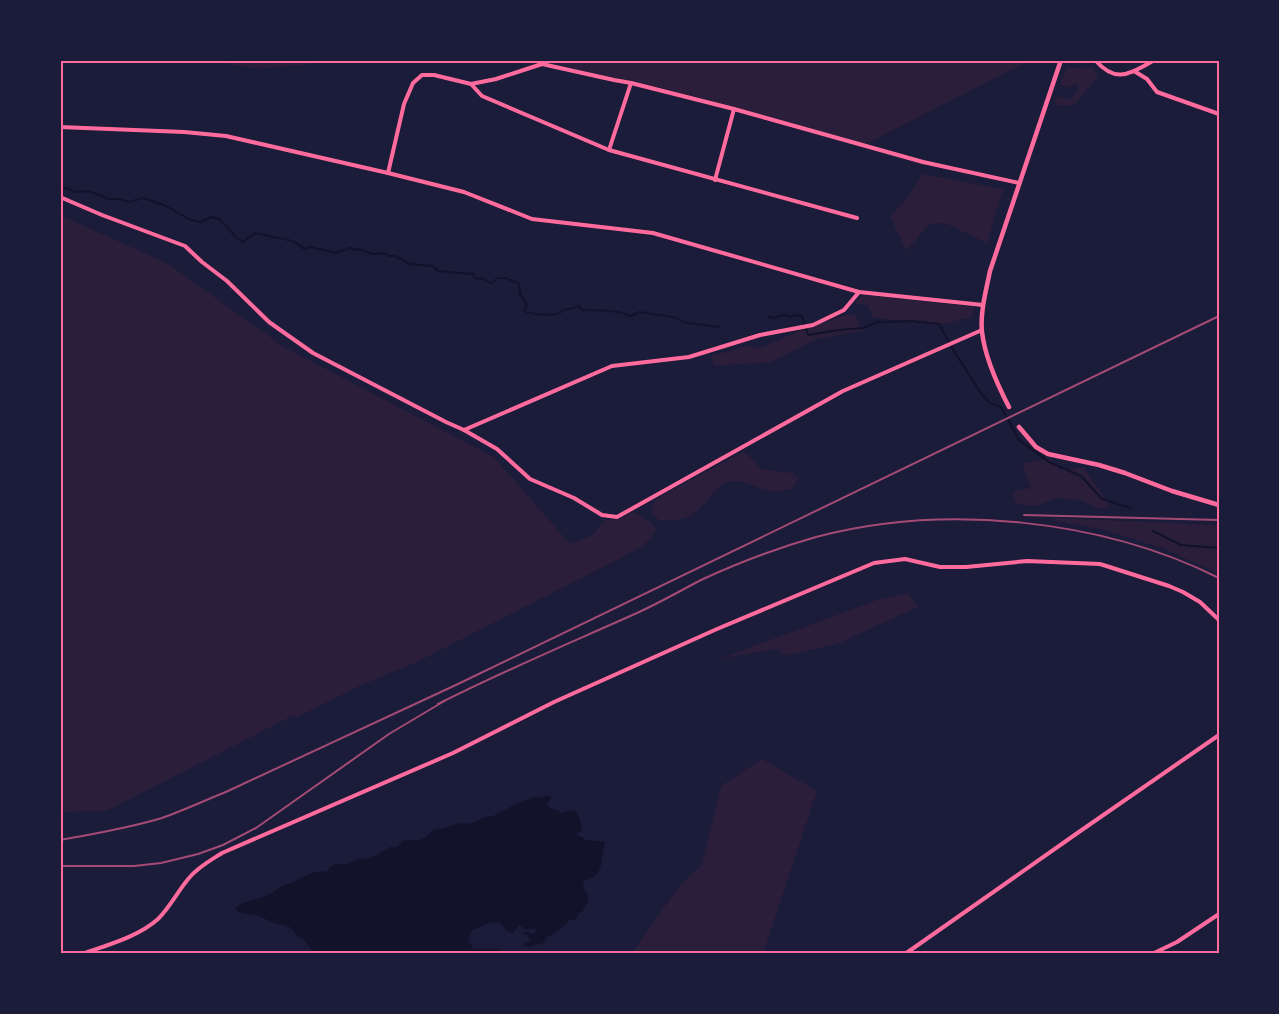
<svg xmlns="http://www.w3.org/2000/svg" width="1279" height="1014" font-family="'Open Sans',sans-serif">
<style>
.green{fill:#2a1e3b}
.water{fill:#12122b}
.lines{fill:none;stroke-linecap:round;stroke-linejoin:round}
.stream{stroke:#12122b;stroke-width:2}
.minor{stroke:#ff6b9d;stroke-width:4}
.tertiary{stroke:#ff6b9d;stroke-width:4.5}
.rail{stroke:#a44b75;stroke-width:2}
.neatline{fill:none;stroke:#ff6b9d;stroke-width:2}
</style>
<rect width="100%" height="100%" fill="#1b1b3a"/>
<g class="green">
<polygon points="204,60 427,60 345,61 258,69"/>
<polygon points="543,60 1031,60 862,146"/>
<polygon points="1083,67 1093,68 1098,77 1073,106 1058,105 1054,101 1058,96 1070,100 1079,90 1077,84 1068,88 1060,84 1067,68"/>
<polygon points="922,174 1003,189 987,243 945,223 929,224 906,251 890,216 909,196"/>
<path d="M60 215 167 263 284 347 494 457 570 544 592 535 606 520 620 519 632 512C643 516 649 520 656 529 649 545 635 550 621 558L419 661 355 688 296 718 294 715 107 811 60 812Z"/>
<polygon points="863,295 975,307 972,317 943,324 873,318 868,306 854,303"/>
<polygon points="845,315 856,315 861,331 817,339 771,362 714,366 711,356 747,346 761,348 787,336"/>
<path d="M744 451 761 469 792 473 799 477 792 489C786 490 779 492 773 491 756 490 741 476 724 483 718 486 715 492 711 496 694 517 686 522 659 520L651 511 653 504 656 499Z"/>
<polygon points="1050,459 1060,470 1084,467 1111,507 1097,509 1081,500 1057,498 1037,506 1016,504 1012,491 1031,488 1022,463"/>
<polygon points="1054,518 1219,525 1219,574 1162,548 1101,529 1054,521"/>
<polygon points="908,593 918,607 837,644 784,656 778,649 719,659 877,600"/>
<polygon points="762,759 817,791 763,954 631,954 680,885 702,865 721,786"/>
</g>
<path class="water" d="M546 795 550 796 551 800 547 803 550 809 558 810 561 813 571 810 577 812 582 827 581 831 576 834 577 835 584 838 585 840 592 841H603L605 842C602 852 603 868 596 875 594 878 587 880 583 881L584 890 588 893V901L582 912 579 913 576 919 570 920 558 931 547 937 543 943 528 947 523 946V944L528 942 531 938 527 937 528 934 523 935 522 934 526 931 530 933 534 934 538 928 526 930 519 925 513 933 507 931 500 923 492 922 472 930 468 939 473 949H498L501 954H315L304 940 297 936 290 927 274 923 259 916 238 912 235 908C245 900 255 900 266 896 272 894 276 889 282 886 286 884 291 883 296 881 305 876 316 870 327 872L330 867 336 864H347L359 858 365 859 379 854 381 851H385L390 847H397L405 840H420L427 836 433 830 448 827 460 823 470 824 482 818 493 816 522 801 534 797 541 798Z"/>
<g class="lines">
<g class="stream">
<path d="M60 186 76 192 89 191 109 199H120L129 202 143 198 164 205 191 220 201 222 211 217 219 219 237 238 243 242C247 239 251 235 255 234 260 232 264 235 269 236 281 239 295 239 304 249L311 247 336 253 350 248 355 250 359 249 373 254 383 253 390 256H395L410 264 433 266 438 271 473 274 475 278 484 279 491 283 498 278H505L519 283 520 294 527 305 524 311C529 314 551 316 557 314 560 313 562 311 565 310 570 308 574 309 579 306L582 310C601 311 613 309 631 316L639 312 673 317 687 323 720 327"/>
<polyline points="768,316 773,318 785,315 789,317 795,315 802,316 808,335 838,330 863,328 877,322 912,321 939,324 957,356 981,393 990,403 1001,407 1019,440 1049,462 1081,476 1102,499 1131,508"/>
<polyline points="1153,531 1181,545 1219,548"/>
</g>
<g class="minor">
<path d="M1095 60C1117 85 1130 73 1155 60"/>
<polyline points="1134,71 1147,79 1157,92 1219,114"/>
<polyline points="471,84 482,96 609,150 857,218"/>
<polyline points="60,127 184,132 226,136 388,173 464,192 532,219 653,233 859,292 983,305"/>
<polyline points="609,150 631,83"/>
<polyline points="388,173 404,104 413,83 422,75 434,75 471,84 496,79 542,64 614,80 631,83 734,109 923,162 1019,183"/>
<polyline points="715,180 734,109"/>
<polyline points="60,197 102,215 185,246 202,262 227,281 269,322 313,353 446,422 464,430 612,366 689,357 760,335 813,325 844,310 859,292"/>
<polyline points="464,430 497,449 530,479 574,498 602,515 617,517 843,391 982,330"/>
<path d="M82 954C107 945 138 937 158 919 170 907 178 891 189 878 198 867 211 860 222 853L453 753 554 702 717 629 874 563 905 559 940 567H966L1027 561 1100 564 1169 586 1183 592 1200 602 1219 620"/>
<polyline points="905,954 1076,834 1219,735"/>
<polyline points="1152,954 1177,942 1219,914"/>
</g>
<g class="tertiary">
<path d="M1009 407C997 384 985 358 982 332 980 312 986 291 990 271L1061 60"/>
<polyline points="1019,427 1036,447 1048,454 1099,465 1125,473 1172,491 1219,505"/>
</g>
<g class="rail">
<polyline points="1024,515 1219,520"/>
<path d="M438 704C503 671 570 643 637 613 659 603 680 591 701 580 738 563 777 548 816 537 944 503 1101 519 1219 578"/>
<path d="M60 840C94 834 129 828 162 818 184 810 206 800 228 791L458 684 1219 316"/>
<polyline points="60,866 134,866 161,863 198,854 223,845 256,828 389,734 446,700"/>
</g>
</g>
<rect width="1279" height="1014" fill="none" stroke="#1b1b3a" stroke-width="123"/>
<rect x="62" y="62" width="1156" height="890" class="neatline"/>
</svg>
